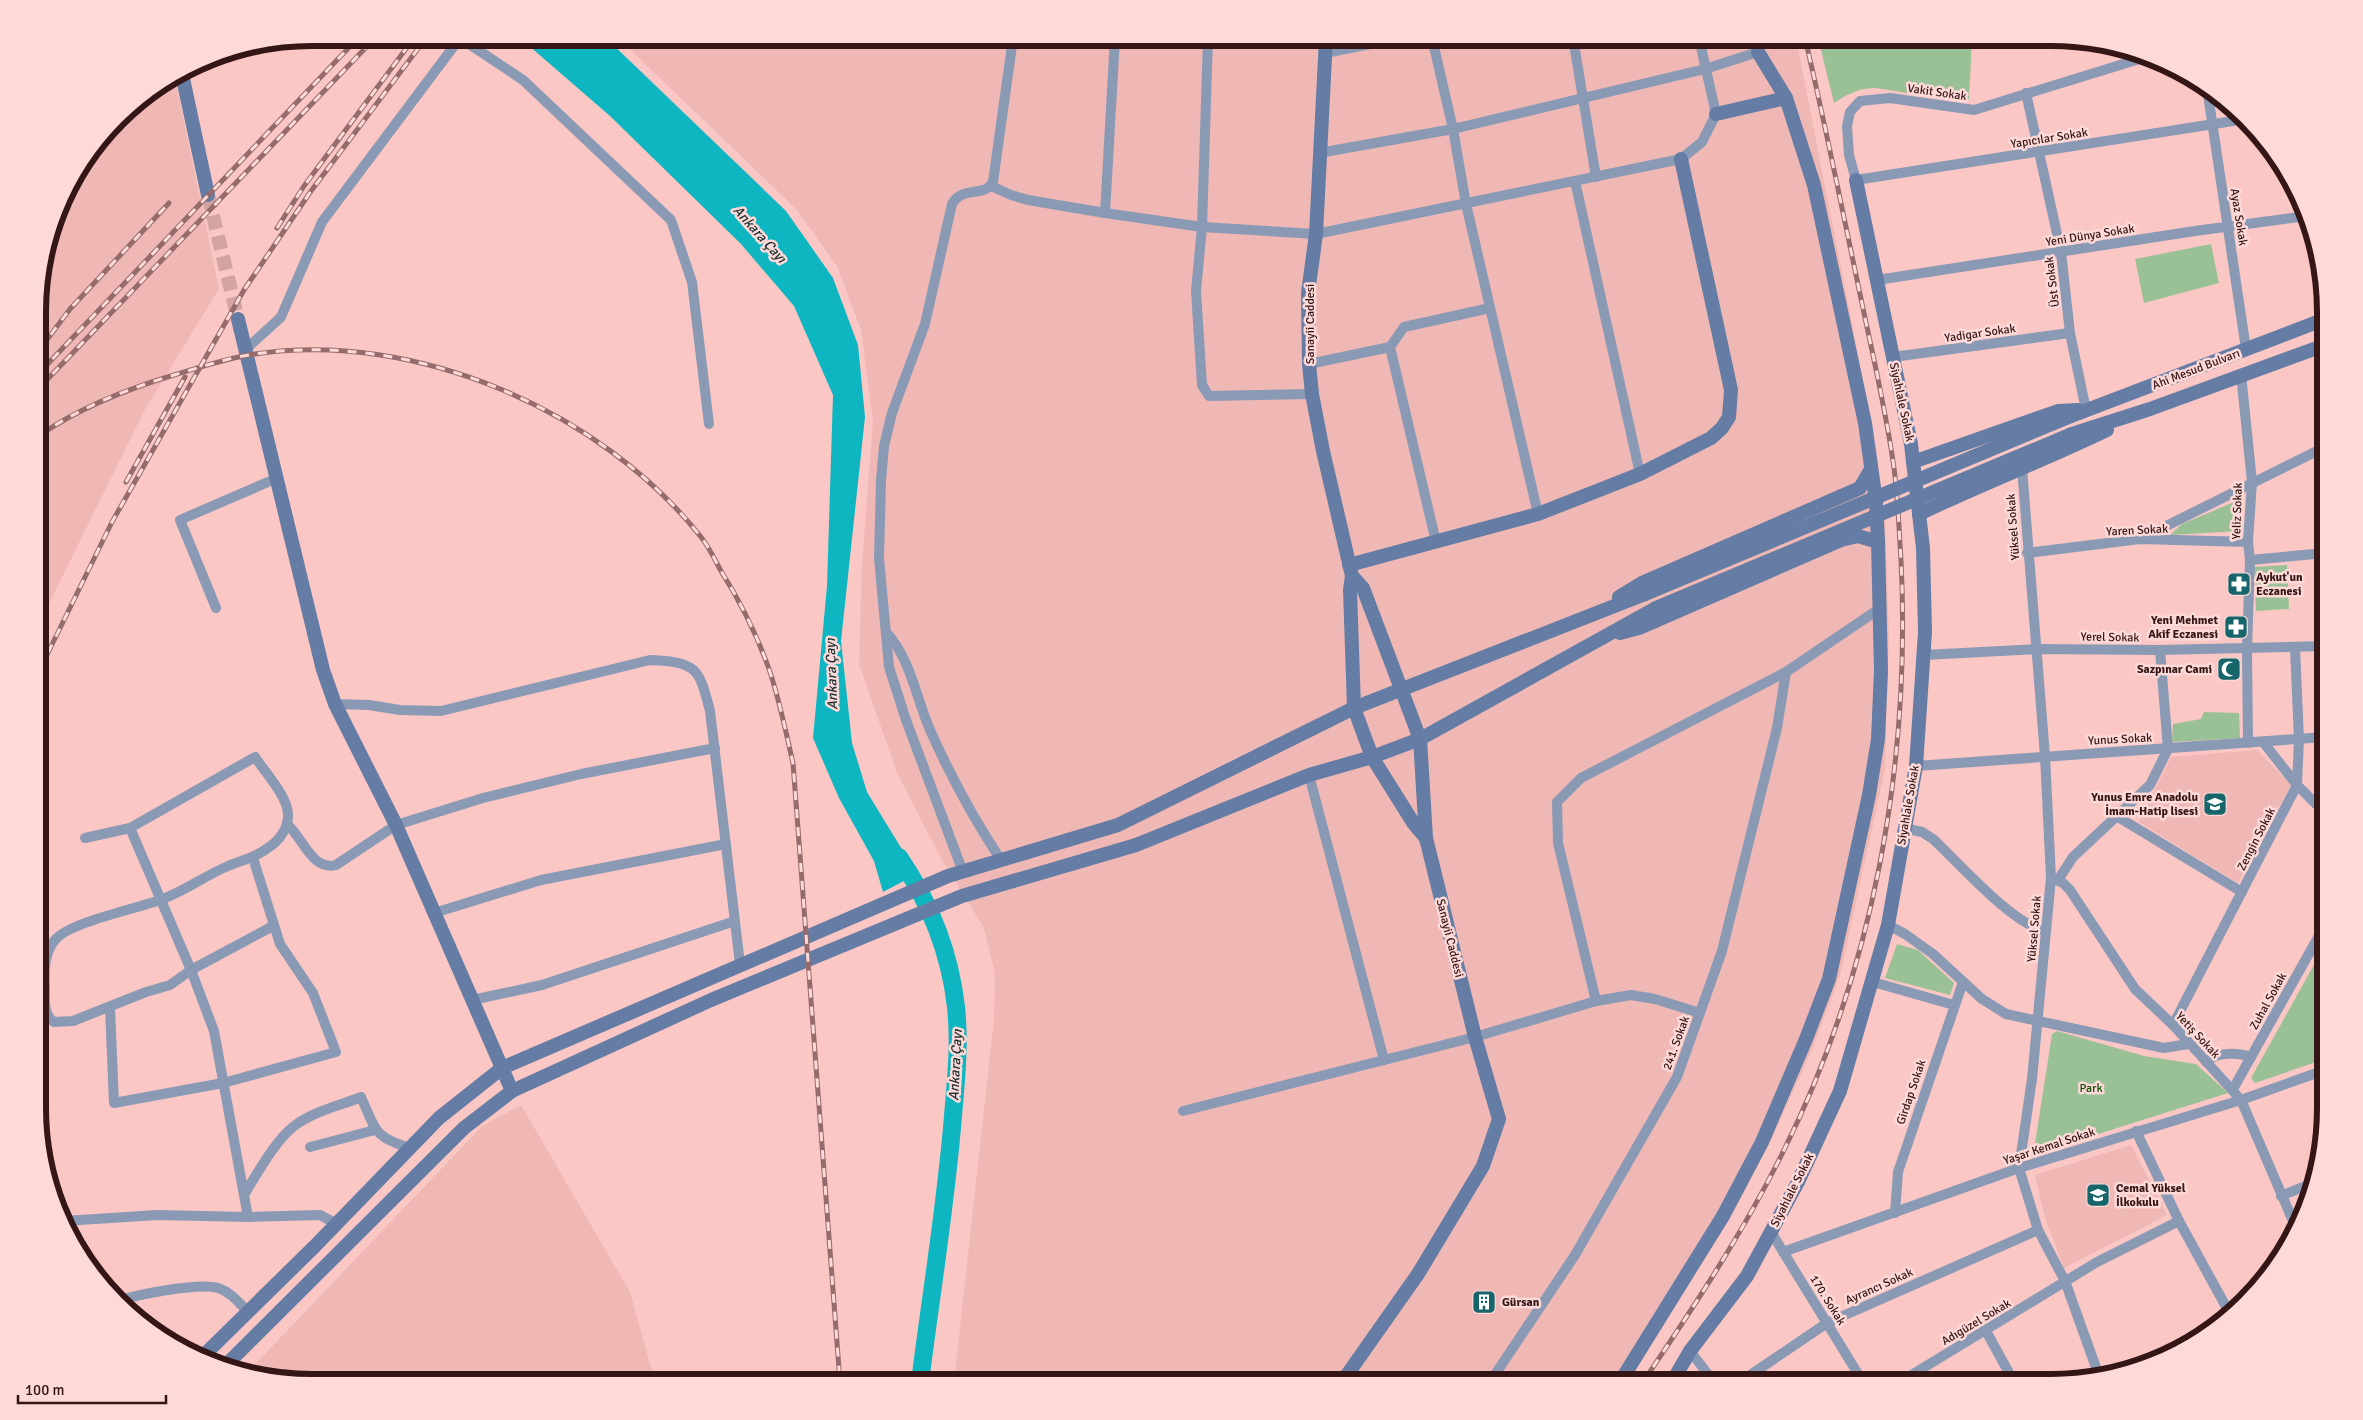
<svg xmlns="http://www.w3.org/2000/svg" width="2363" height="1420" font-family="Signika,sans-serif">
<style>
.built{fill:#efb8b5}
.green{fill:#9ac195}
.water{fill:#0db6c0}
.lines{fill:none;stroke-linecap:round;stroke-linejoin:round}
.river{stroke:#0db6c0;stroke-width:18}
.secondary-tunnel{stroke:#d3a4a2;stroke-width:14;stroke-dasharray:14 7;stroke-linecap:butt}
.street{stroke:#8a9ab5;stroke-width:10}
.secondary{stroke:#657ca4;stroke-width:14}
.rail-casing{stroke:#956c6b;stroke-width:5}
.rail{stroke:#fdd9d8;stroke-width:3;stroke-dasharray:9;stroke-linecap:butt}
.secondary-bridge{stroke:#657ca4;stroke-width:14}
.labels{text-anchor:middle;stroke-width:5;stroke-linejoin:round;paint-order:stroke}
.street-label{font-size:12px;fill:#351616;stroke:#fdd9d8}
.poi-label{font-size:12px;font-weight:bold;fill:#351616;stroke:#fdd9d8;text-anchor:start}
.park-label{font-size:12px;fill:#0a4c02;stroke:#fdd9d8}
.water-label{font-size:14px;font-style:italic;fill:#193032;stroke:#fdd9d8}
.rim{fill:none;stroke:#351616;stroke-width:6}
</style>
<rect width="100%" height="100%" fill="#fbc7c5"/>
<g class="built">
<polygon points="618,38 1796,38 1857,349 1877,456 1885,518 1889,636 1885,769 1840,976 1811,1052 1772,1138 1736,1208 1628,1382 954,1382 994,1019 995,974 984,928 942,860 897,773 859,664 862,563 873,421 861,330 837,266 796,209"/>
<polygon points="175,78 219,289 144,411 40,622 40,276 66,190 131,106"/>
<polygon points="2257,750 2291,785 2238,883 2139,822 2171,757"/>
<polygon points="521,1105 630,1292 655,1382 311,1382 246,1374 482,1126"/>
<polygon points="2131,1145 2167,1215 2064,1268 2045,1218 2035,1175"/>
</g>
<g class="green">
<path d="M1818 38 1972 39 1969 99 1952 100 1876 88C1859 88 1848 94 1834 103Z"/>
<polygon points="2211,244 2219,283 2144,303 2135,259"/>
<polygon points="2239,500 2241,531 2170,535 2182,524"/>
<polygon points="2287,565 2289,609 2256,611 2254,567"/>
<polygon points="2204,712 2239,713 2240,738 2172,742 2173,724 2201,719"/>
<polygon points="1897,944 1918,950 1954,983 1950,995 1885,978"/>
<polygon points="2325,945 2325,1013 2322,1060 2255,1083 2251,1078"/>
<polygon points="2057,1031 2144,1056 2196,1064 2228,1093 2038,1153 2034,1150 2052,1034"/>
</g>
<polygon class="water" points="520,38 606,38 786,211 833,278 858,345 865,417 841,641 852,743 867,792 917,874 883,892 874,861 839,798 813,738 827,586 833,395 794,306 741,244 610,116"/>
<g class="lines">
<path class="river" d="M899 857C929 901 950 953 956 1007 960 1044 956 1080 953 1116 946 1205 931 1294 920 1382"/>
<polyline class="secondary-tunnel" points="208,195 238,319"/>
<g class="street">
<polyline points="1208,38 1202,227 1196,291 1202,385 1209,396 1312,394"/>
<polyline points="1432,38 1453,129 1466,204 1538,514"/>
<polyline points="1573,38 1596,177"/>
<polyline points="1325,53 1401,38"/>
<polyline points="2146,57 1974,110 1890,98 1860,101 1850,112 1847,126 1849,155 1856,180 2246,119"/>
<polyline points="2207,88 2246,349"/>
<polyline points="2026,93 2061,252 2070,333 2086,410"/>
<polyline points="1319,153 1453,129 1705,69 1758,52 1754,38"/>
<polyline points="1575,181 1640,474"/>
<polyline points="991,186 1011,195 1028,200 1105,213 1202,227 1316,234 1681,159 1702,142 1716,114 1699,38"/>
<polyline points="1105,213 1115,38"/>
<polyline points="1877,280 2195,231 2307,216"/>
<polyline points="1390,347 1404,327 1490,308"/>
<polyline points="245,350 281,317 322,222 460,38 523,80 671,220 692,282 709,424"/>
<polyline points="1893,357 2070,333"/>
<polyline points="1309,364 1390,347 1436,542"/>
<polyline points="2241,374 2252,482 2248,542 2250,560 2247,649 2248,743"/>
<polyline points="2022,468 2045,756 2051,878 2032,1079 2019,1168 2038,1230 2065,1281 2099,1376"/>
<polyline points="2142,538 2325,447"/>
<polyline points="2027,553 2140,539 2248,542"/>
<polyline points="2250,560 2325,553"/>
<polyline points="216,608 180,520 275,479"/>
<path d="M887 633C911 660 916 698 930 730 950 775 973 818 1001 860"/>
<polyline points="1924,655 2037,649 2160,650 2325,646"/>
<path d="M335 704 369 705 400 710 441 711 650 660C697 662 699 668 710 711L740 964"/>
<polyline points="2263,742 2297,785 2325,813"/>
<polyline points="1916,766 2325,737"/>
<polyline points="1309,775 1384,1060"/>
<polyline points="2118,817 2242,892"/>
<path d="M287 824C303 838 312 871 336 865L396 825 483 798 581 774 715 748"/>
<polyline points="130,828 191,970 214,1031 248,1217"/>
<path d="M1904 828 1922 832 1933 839C1962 866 2010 922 2046 932"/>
<path d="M85 838 130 828 255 757C265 772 289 798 288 816 288 827 281 838 272 845 257 857 245 859 228 866 204 876 182 893 157 901 134 909 68 923 55 940 44 953 44 971 45 987 45 998 43 1015 54 1022L73 1021 146 992 170 985 191 970 273 926"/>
<path d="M963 872 906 720 889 667 879 558 881 480 884 446 892 413 925 324 952 204C963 185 984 198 993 182L1013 38"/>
<polyline points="2051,878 2063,883 2070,890 2135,989 2173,1025 2241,1100 2296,1228"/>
<polyline points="2058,880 2073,857 2150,785 2168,749 2160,650"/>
<polyline points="434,913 541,880 726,844"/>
<polyline points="1888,925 1905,934 1933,954 1982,999 2006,1014 2164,1048 2188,1044"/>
<polyline points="1873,982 1954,1005"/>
<polyline points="472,1000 542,985 735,921"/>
<polyline points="1596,1001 1558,843 1557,802 1581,778 1786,672 1879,609"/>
<polyline points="110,1008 114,1103 223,1083 336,1052 313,993 280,944 253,858"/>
<polyline points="2173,1025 2297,785 2299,739 2295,648"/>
<path d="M2206 1062C2216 1052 2238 1052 2251 1057"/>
<polyline points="2233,1089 2325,925"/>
<polyline points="1183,1111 1475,1037 1596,1001 1631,995 1655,999 1700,1013"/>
<polyline points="2136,1131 2179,1221 2230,1314"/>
<polyline points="310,1147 375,1130"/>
<path d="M245 1193C257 1174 275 1141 293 1127 311 1112 339 1106 361 1097 376 1130 373 1137 410 1148"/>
<polyline points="2281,1196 2315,1182"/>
<polyline points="1895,1213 1898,1172 1963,982"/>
<polyline points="64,1221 157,1215 248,1217 320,1215 337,1224"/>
<polyline points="1771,1232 1863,1382"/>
<polyline points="1783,1252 2019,1168 2241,1100 2325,1070"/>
<path d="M117 1301C137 1295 198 1282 218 1288 231 1292 239 1303 248 1312"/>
<polyline points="1986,1331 2014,1382"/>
<polyline points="1690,1351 1714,1382"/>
<polyline points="1490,1382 1575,1255 1677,1077 1722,951 1777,728 1786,672"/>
<polyline points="1740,1382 1827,1323 2038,1230"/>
<polyline points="1900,1382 2097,1262 2179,1221"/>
</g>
<g class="secondary">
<polyline points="1326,38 1316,234 1308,293 1309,364 1312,394 1323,451 1352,576 1350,590 1354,708 1372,757 1414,824 1426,838"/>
<polyline points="182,74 208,195"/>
<polyline points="1716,114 1786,98"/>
<polyline points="238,319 323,670 335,704 396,825 512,1091"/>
<polyline points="2066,418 2325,319"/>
<polyline points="2072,434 2150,409 2325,345"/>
<polyline points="1913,462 2058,411 2078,410"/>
<path d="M1919 514C1981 484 2045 460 2107 430"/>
<polyline points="1349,565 1538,514 1640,474 1711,438 1722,428 1729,417 1731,390 1681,159"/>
<polyline points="1619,597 1642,583 1860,488 1871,469"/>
<polyline points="1620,633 1639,628 1841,540 1858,536 1878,542"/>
<polyline points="202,1357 315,1246 439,1118 502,1068 948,876 1118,825 1354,708 1645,594"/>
<polyline points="225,1366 464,1128 512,1091 711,1000 962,896 1136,845 1309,775 1372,757 1420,739 1656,608"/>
<polyline points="1342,1382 1418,1274 1483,1166 1499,1119 1475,1037 1426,838 1420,739 1363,588 1352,576"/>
<polyline points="1620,1382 1723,1216 1762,1142 1806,1039 1829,979 1869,795 1878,739 1881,671 1878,542 1876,502 1865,423 1814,185 1786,98 1758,52"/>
<polyline points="1672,1382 1690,1351 1747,1276 1798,1182 1840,1091 1888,925 1916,766 1925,632 1923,548 1911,444 1856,180"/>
</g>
<g class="rail-casing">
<g id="rail">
<polyline points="277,228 304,186 414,38"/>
<polyline points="40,349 70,309 169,203"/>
<polyline points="40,372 358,38"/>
<polyline points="40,387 375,38"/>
<path d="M40 435C81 407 127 389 174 375 201 367 227 358 255 354 416 330 601 411 701 537 709 547 715 560 721 571 741 603 758 637 770 672 780 702 786 733 793 763L840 1382"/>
<polyline points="126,482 185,377"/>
<polyline points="40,669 112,522 244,290 311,191 426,38"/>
<path d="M1643 1382C1693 1308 1743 1233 1783 1152 1874 970 1911 762 1901 560 1899 530 1898 498 1894 468 1886 410 1872 352 1860 294 1842 209 1825 123 1805 38"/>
</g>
</g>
<use href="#rail" class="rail"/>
<g class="secondary-bridge">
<polyline points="1645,594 2066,418"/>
<polyline points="1656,608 2072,434"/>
</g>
</g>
<defs>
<g id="pharmacy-square" transform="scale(1.25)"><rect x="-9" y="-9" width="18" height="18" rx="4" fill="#16656a" stroke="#fdd9d8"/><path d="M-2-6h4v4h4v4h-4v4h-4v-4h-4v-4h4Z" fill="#fff"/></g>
<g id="mosque-square" transform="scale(1.25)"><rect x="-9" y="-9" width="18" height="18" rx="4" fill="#16656a" stroke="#fdd9d8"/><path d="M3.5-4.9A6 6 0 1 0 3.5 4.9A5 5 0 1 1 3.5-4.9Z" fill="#fff"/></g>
<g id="school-square" transform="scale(1.25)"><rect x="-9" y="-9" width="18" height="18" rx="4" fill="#16656a" stroke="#fdd9d8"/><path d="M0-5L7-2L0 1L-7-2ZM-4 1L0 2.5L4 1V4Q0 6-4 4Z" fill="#fff"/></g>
<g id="building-square" transform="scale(1.25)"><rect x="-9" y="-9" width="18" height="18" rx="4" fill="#16656a" stroke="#fdd9d8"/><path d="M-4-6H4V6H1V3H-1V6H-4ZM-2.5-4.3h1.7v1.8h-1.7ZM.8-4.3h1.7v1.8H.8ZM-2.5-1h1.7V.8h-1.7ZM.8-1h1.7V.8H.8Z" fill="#fff"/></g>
</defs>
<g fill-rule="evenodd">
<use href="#pharmacy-square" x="2239" y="584"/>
<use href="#pharmacy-square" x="2236" y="627"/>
<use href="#mosque-square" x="2229" y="669"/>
<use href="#school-square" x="2215" y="804"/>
<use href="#school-square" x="2098" y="1195"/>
<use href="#building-square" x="1484" y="1302"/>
</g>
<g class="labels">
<g class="street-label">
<text transform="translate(1937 92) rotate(8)" y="4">Vakit Sokak</text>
<text transform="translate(2049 138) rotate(-9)" y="4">Yapıcılar Sokak</text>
<text transform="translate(2239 217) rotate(81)" y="4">Ayaz Sokak</text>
<text transform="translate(2090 235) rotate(-9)" y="4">Yeni Dünya Sokak</text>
<text transform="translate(2052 282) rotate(-97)" y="4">Üst Sokak</text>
<text transform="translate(1310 324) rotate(-90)" y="4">Sanayii Caddesi</text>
<text transform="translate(1980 333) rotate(-8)" y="4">Yadigar Sokak</text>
<text transform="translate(2196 369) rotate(-21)" y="4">Ahi Mesud Bulvarı</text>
<text transform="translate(1902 402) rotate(78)" y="4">Siyahlale Sokak</text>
<text transform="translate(2237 511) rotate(-88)" y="4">Yeliz Sokak</text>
<text transform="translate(2013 527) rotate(-94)" y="4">Yüksel Sokak</text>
<text transform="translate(2137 530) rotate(-3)" y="4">Yaren Sokak</text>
<text transform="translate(2110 637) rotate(1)" y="4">Yerel Sokak</text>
<text transform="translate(2120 739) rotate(-3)" y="4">Yunus Sokak</text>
<text transform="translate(1908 805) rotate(-80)" y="4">Siyahlale Sokak</text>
<text transform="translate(2256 839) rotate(-63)" y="4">Zengin Sokak</text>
<text transform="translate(2034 929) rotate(-85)" y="4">Yüksel Sokak</text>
<text transform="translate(1450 938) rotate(76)" y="4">Sanayii Caddesi</text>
<text transform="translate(2268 1001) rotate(-61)" y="4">Zuhal Sokak</text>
<text transform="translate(2198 1035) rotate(47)" y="4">Yetiş Sokak</text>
<text transform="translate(1676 1043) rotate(-70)" y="4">241. Sokak</text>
<text transform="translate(1911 1092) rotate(-71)" y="4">Girdap Sokak</text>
<text transform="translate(2049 1146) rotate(-18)" y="4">Yaşar Kemal Sokak</text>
<text transform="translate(1792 1190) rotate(-63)" y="4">Siyahlale Sokak</text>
<text transform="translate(1879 1286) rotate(-24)" y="4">Ayrancı Sokak</text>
<text transform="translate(1828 1300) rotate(58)" y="4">170. Sokak</text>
<text transform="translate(1976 1322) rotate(-31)" y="4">Adıgüzel Sokak</text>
</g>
<g class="poi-label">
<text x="2256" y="581">Aykut'un<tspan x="2256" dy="14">Eczanesi</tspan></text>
<text x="2218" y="624" text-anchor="end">Yeni Mehmet<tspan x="2218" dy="14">Akif Eczanesi</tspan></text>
<text x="2212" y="673" text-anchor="end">Sazpınar Cami</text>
<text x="2198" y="801" text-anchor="end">Yunus Emre Anadolu<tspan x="2198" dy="14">İmam-Hatip lisesi</tspan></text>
<text x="2116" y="1192">Cemal Yüksel<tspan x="2116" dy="14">İlkokulu</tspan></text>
<text x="1502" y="1306">Gürsan</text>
</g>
<g class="park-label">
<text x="2091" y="1092">Park</text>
</g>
<g class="water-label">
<text transform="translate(760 234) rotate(48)" y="5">Ankara Çayı</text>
<text transform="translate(831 674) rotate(-92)" y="5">Ankara Çayı</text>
<text transform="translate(955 1065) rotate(-87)" y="5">Ankara Çayı</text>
</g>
</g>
<path d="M0 0H2363V1420H0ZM312 46H2051A266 266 0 0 1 2317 312V1108A266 266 0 0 1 2051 1374H312A266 266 0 0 1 46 1108V312A266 266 0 0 1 312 46Z" fill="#fdd9d8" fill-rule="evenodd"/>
<path class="rim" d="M312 46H2051A266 266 0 0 1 2317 312V1108A266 266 0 0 1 2051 1374H312A266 266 0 0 1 46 1108V312A266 266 0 0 1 312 46Z"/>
<path d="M18 1395v8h148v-8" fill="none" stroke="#351616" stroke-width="2.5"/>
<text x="25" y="1395" font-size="15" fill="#351616" stroke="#fdd9d8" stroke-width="4" paint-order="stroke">100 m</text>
</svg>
